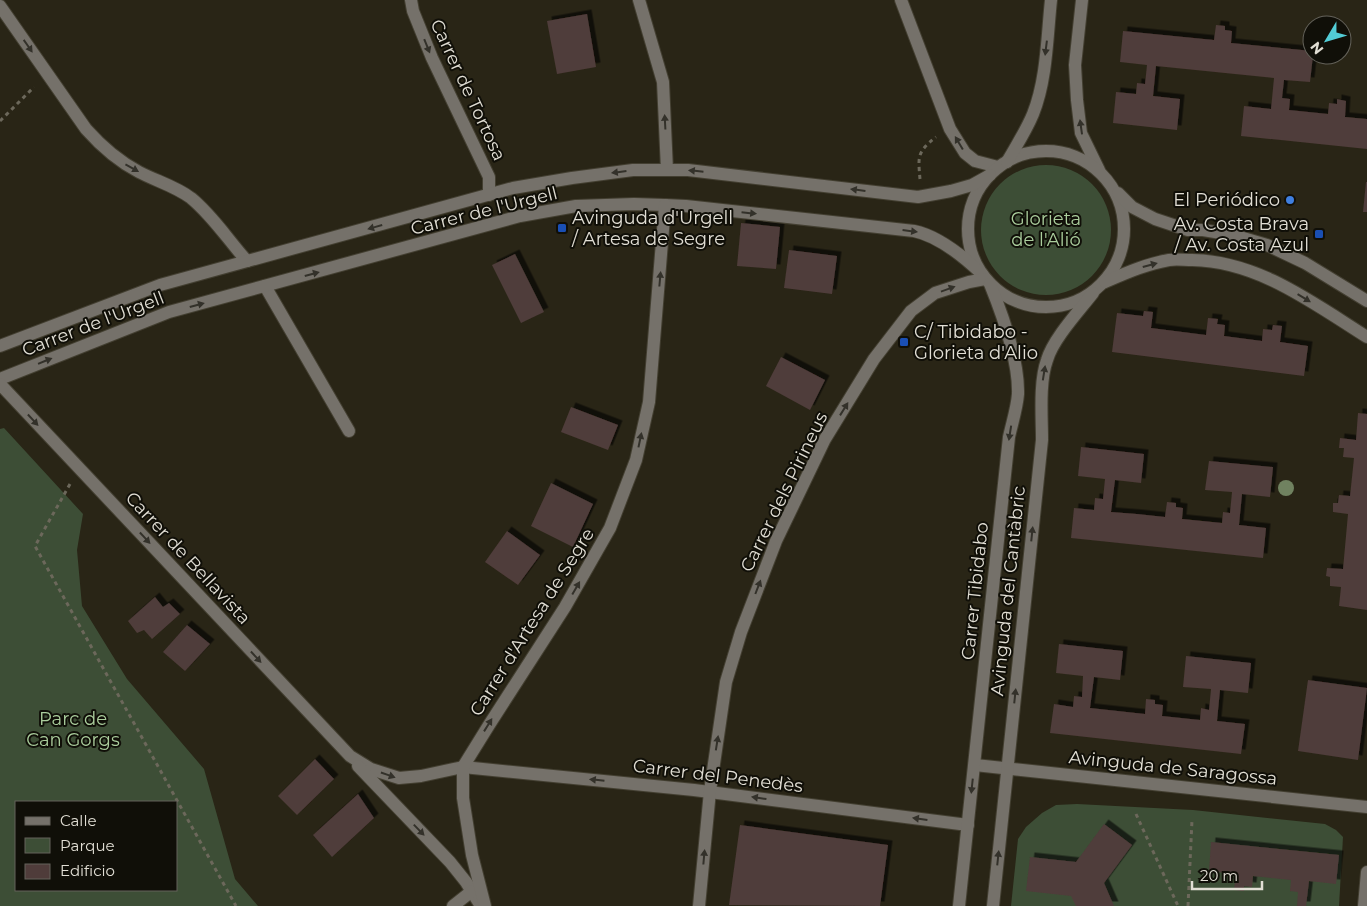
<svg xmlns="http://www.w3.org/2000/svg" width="1367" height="906" font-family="Montserrat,sans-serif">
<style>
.green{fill:#3d4e36;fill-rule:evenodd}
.building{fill:#4f3c3a;filter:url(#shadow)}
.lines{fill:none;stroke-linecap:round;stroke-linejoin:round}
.minor-casing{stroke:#433f31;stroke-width:14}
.path{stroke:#6c685b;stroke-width:3;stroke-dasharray:4 4;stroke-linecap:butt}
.minor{stroke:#75716a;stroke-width:12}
.tree{fill:#708260}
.oneway{fill:#33312a}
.shop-dot{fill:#3f7fe0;stroke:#100f08;stroke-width:2}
.transit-dot{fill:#1a4fb4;stroke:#100f08;stroke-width:2}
.labels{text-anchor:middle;stroke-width:4;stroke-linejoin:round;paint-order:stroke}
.street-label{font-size:18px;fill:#e1ded4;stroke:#100f08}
.poi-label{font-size:18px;fill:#e1ded4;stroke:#100f08;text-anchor:end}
.park-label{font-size:18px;fill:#abce9d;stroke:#100f08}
</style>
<defs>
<filter id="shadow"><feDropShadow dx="4.5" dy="-4.5" stdDeviation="0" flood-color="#0009"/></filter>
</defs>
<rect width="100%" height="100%" fill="#292516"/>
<g class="green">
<circle cx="1046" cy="230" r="65"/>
<path d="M4 428 83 514 77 550 82 606 127 679 204 769 235 879 258 906H0V429ZM176 802V890H16V802Z"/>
<polygon points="1077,804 1193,810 1325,824 1336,830 1343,837 1339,906 1011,906 1018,839 1026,827 1042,813 1056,805"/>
</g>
<g class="building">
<polygon points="587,14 596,67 557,74 547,21"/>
<polygon points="1216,25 1225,26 1225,30 1232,31 1231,43 1312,51 1312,55 1313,55 1310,82 1284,80 1282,98 1290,99 1289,110 1328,114 1329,103 1337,104 1337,99 1346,101 1345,117 1367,119 1367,149 1241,136 1244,106 1271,109 1274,78 1156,66 1153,96 1180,99 1177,130 1113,123 1116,92 1136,94 1137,83 1145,84 1147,65 1120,62 1123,31 1214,40"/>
<polygon points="1366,182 1367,182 1367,212 1363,212"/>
<polygon points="741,223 780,227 776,269 737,266"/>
<polygon points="789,250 837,256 832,294 784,288"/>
<polygon points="515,254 544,312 521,323 492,265"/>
<polygon points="1144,311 1153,312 1151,328 1206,335 1208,318 1218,319 1217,324 1225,325 1224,336 1262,341 1263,329 1272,330 1273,325 1282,326 1280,342 1308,346 1304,376 1112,352 1117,313 1143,316"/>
<polygon points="781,357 825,380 810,410 766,386"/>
<polygon points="571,407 618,425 608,450 561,432"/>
<polygon points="1358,413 1367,414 1367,610 1339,606 1341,587 1330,586 1330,577 1326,576 1327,568 1343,569 1348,514 1333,512 1333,503 1338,503 1339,495 1350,496 1354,458 1343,457 1344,448 1339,448 1340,438 1356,440"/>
<polygon points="1081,447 1144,454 1141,483 1115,480 1111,512 1137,514 1165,517 1167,502 1176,503 1176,507 1183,508 1182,519 1222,523 1223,512 1230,513 1232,492 1205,490 1209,461 1273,467 1270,497 1242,494 1239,525 1266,528 1263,558 1071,538 1074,508 1094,510 1095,498 1103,499 1105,479 1078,476"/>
<polygon points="551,483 593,504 573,547 531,526"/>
<polygon points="507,531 540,555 518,585 485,562"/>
<polygon points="155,597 163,607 169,603 180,614 152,639 144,630 137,633 128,621"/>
<polygon points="187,625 210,644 185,671 163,652"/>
<polygon points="1059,644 1123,651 1120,680 1094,677 1090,708 1145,714 1146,699 1155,700 1155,704 1163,705 1162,716 1200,720 1201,708 1209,710 1211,689 1183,687 1186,656 1251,663 1248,693 1220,690 1217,721 1245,724 1241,754 1050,733 1054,704 1073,707 1074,696 1082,697 1083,676 1056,673"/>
<polygon points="1308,680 1367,688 1358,760 1298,751"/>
<polygon points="315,759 334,779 297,815 278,796"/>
<polygon points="358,794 374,818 332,857 313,835"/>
<polygon points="1104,824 1132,845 1104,883 1114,906 1076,906 1071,896 1026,891 1030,857 1076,862"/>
<polygon points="740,825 888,845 880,906 729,905"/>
<polygon points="1211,842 1339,855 1336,884 1309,881 1306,906 1297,906 1298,892 1290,891 1291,880 1253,876 1252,887 1244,886 1244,891 1234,890 1236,874 1209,871"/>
</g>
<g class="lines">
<g class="minor-casing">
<g id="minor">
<polyline points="411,0 413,11 432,58 489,177 489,195"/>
<polyline points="639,0 663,82 667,170"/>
<polyline points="901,0 950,129 965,153 975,161 998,167"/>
<polyline points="1082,0 1075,65 1077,100 1081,133 1099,170"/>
<path d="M0 6 86 129C102 147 118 161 139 172 156 181 175 186 191 198 213 216 228 240 247 261"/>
<circle cx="1046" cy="229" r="78"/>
<path d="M1007 162C1016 146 1026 131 1033 114 1047 79 1047 37 1051 0"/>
<polyline points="1118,193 1132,207 1155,219 1188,230 1203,230 1233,235 1267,245 1305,263 1367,301"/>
<path d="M1105 282C1126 273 1146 264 1169 260 1176 259 1184 260 1192 260 1258 261 1313 303 1367 337"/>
<polyline points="265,286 349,431"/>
<polyline points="0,346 160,285 513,188 572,178 633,170 688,170 918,197 951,191 972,185 990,175"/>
<path d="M0 379 169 312 520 216 576 206 634 204 665 205 686 206 914 231C939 236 964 257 982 274"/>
<polyline points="0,384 350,756 371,769 399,778 421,776 463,767 694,790 968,825"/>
<polyline points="975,765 1367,807"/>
<polyline points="358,766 450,862 466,882 481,906"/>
<polyline points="453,906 472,891"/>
<polyline points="485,906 472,855 463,798 463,767 489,725 565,607 610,528 636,460 649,402 665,205"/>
<polyline points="699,906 710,791 726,682 741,632 776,541 825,439 874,359 911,311 935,293 969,282 985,279"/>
<path d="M959 906 1009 437C1012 423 1017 408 1018 394 1019 360 1003 316 990 284"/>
<path d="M993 906 1042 440C1042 417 1039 382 1047 360 1053 339 1079 311 1093 293"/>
<polyline points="1364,906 1367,872"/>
</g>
</g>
<g class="path">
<polyline points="0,121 34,87"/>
<path d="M920 179C918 156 917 152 936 137"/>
<polyline points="70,484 35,546 236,906"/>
<polyline points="1136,814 1178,906"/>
<polyline points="1188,906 1192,820"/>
</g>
<use href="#minor" class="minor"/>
</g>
<circle class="tree" cx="1286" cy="488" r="8"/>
<defs><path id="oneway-solid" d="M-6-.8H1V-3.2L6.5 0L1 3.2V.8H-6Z" transform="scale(1.25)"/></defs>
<g class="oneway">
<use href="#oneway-solid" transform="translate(28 46) rotate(55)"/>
<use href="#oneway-solid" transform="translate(427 46) rotate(68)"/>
<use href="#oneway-solid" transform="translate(1046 48) rotate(97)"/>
<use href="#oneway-solid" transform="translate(665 122) rotate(-93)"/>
<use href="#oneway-solid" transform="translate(1081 127) rotate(-98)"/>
<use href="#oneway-solid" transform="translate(959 143) rotate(-121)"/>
<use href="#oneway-solid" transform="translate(132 168) rotate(29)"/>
<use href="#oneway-solid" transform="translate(696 171) rotate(-174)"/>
<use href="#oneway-solid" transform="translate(619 172) rotate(173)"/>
<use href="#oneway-solid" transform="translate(858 190) rotate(-173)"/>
<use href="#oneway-solid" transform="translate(749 213) rotate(6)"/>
<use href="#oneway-solid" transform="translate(375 227) rotate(164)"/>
<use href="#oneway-solid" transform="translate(910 231) rotate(7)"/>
<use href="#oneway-solid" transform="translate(1150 265) rotate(-15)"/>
<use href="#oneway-solid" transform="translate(312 274) rotate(-15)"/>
<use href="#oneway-solid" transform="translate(660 279) rotate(-85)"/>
<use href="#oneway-solid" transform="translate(948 289) rotate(-20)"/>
<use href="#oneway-solid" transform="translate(1304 298) rotate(31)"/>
<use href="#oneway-solid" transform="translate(197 305) rotate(-15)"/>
<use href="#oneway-solid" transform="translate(45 361) rotate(-22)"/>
<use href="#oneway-solid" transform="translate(1044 373) rotate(-81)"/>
<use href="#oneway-solid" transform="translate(844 409) rotate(-58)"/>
<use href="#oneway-solid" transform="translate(33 420) rotate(47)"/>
<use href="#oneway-solid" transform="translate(1010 433) rotate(99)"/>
<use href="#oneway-solid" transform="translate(640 440) rotate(-78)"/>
<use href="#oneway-solid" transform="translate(1032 534) rotate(-84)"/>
<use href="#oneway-solid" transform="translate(145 538) rotate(47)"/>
<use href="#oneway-solid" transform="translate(758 587) rotate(-69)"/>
<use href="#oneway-solid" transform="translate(576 588) rotate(-60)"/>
<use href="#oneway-solid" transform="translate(256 657) rotate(47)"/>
<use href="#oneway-solid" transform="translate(1015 696) rotate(-84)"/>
<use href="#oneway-solid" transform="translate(488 725) rotate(-58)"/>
<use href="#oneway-solid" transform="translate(717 743) rotate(-81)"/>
<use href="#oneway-solid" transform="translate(388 775) rotate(19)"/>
<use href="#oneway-solid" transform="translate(597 780) rotate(-174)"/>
<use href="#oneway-solid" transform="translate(972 786) rotate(96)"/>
<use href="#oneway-solid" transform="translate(759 798) rotate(-172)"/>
<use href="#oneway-solid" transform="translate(920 819) rotate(-172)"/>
<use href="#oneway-solid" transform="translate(419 830) rotate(46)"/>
<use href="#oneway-solid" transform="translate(704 857) rotate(-85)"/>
<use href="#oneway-solid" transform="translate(998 858) rotate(-84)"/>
</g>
<circle class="shop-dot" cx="1290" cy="200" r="5"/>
<g class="transit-dot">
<rect x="557" y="223" width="10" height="10" rx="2.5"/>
<rect x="1314" y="229" width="10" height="10" rx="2.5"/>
<rect x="899" y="337" width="10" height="10" rx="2.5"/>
</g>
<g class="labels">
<g class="street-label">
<text transform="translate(468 90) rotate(65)" y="6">Carrer de Tortosa</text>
<text transform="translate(484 211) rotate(-14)" y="6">Carrer de l'Urgell</text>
<text transform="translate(93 324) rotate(-21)" y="6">Carrer de l'Urgell</text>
<text transform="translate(784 492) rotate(-64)" y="6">Carrer dels Pirineus</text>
<text transform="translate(188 558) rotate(47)" y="6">Carrer de Bellavista</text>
<text transform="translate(975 591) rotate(-84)" y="6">Carrer Tibidabo</text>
<text transform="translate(1008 591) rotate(-84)" y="6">Avinguda del Cantàbric</text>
<text transform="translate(532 622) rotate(-58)" y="6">Carrer d'Artesa de Segre</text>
<text transform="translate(1173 768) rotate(6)" y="6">Avinguda de Saragossa</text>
<text transform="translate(718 776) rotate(7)" y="6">Carrer del Penedès</text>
</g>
<g class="poi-label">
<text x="1280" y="206">El Periódico</text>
<text x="572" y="224" text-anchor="start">Avinguda d'Urgell<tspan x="572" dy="21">/ Artesa de Segre</tspan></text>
<text x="1309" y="230">Av. Costa Brava<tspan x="1309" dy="21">/ Av. Costa Azul</tspan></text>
<text x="914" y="338" text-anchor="start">C/ Tibidabo -<tspan x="914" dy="21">Glorieta d'Alio</tspan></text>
</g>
<g class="park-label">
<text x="1046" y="225">Glorieta<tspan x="1046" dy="21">de l'Alió</tspan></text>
<text x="73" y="725">Parc de<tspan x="73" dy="21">Can Gorgs</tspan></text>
</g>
</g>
<rect x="15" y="801" width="162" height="90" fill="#100f08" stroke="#64625a"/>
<rect x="25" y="817" width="25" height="8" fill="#75716a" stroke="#64625a"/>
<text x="60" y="826" font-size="15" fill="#e1ded4">Calle</text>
<rect x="25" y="838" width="25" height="15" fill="#3d4e36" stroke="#64625a"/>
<text x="60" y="851" font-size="15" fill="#e1ded4">Parque</text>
<rect x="25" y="864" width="25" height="15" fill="#4f3c3a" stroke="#64625a"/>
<text x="60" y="876" font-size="15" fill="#e1ded4">Edificio</text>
<g transform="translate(1327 40) rotate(232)"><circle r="24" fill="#100f08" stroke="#64625a"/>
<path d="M0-4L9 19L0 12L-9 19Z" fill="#52ccd6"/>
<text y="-8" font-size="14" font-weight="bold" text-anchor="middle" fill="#e1ded4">N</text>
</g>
<path d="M1192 881v8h70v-8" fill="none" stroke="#e1ded4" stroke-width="2.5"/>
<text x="1200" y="881" font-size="15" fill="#e1ded4" stroke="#100f08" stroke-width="4" paint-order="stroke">20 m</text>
</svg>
